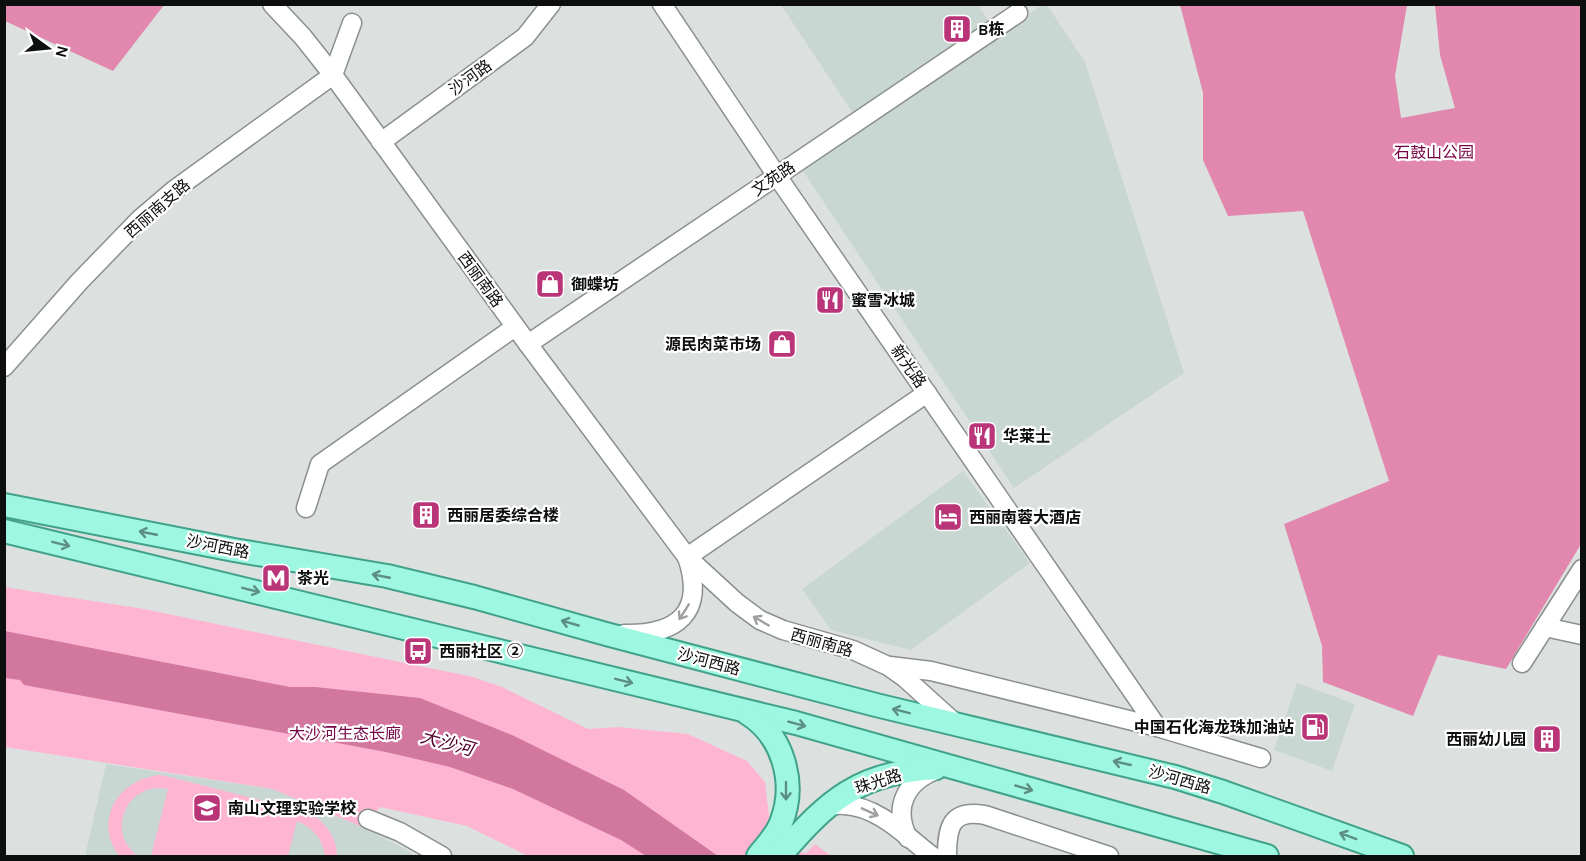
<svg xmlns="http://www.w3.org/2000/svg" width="1586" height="861" font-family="Karla,'Noto Sans SC',sans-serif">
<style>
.built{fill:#c9d7d2}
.green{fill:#feb5d1}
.forest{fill:#e287ad}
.water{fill:#d2789e}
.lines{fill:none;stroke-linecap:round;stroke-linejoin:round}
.minor-casing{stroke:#8b908e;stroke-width:21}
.major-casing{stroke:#41a28a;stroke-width:26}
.minor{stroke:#fff;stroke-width:18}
.major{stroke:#9ef7e0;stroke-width:22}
.oneway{stroke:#5d8e82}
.oneway2{stroke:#9e9f9f}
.labels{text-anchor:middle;stroke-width:4.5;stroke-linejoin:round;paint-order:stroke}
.poi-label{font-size:16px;font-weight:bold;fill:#0d0e0e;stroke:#fff;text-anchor:start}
.street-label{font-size:16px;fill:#0d0e0e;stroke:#fff}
.park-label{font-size:16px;fill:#750245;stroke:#fff}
.water-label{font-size:18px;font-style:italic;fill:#560231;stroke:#fff}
</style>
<rect width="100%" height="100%" fill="#dce1e0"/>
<g class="built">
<polygon points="781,5 978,5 990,23 854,115"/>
<polygon points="1042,5 1047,5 1085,62 1184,373 1014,488 801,168"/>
<polygon points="963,471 1030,563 911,650 831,630 802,589"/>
<polygon points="1297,683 1355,704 1332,771 1274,750"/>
<polygon points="106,764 273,789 362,827 405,849 414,856 85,856"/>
</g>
<g class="green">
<polygon points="4,587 144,609 473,677 502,687 588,729 618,727 688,734 747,761 765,782 771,833 805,854 815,844 831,856 528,856 467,826 380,807 362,827 273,789 5,747"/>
<path d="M159 775 170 777 311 813C326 824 337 837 337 856H325C323 839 313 828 297 821L288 856H151L168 789C128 780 104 832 138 856H119C93 820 118 780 159 775Z"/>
</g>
<g class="forest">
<polygon points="5,4 163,4 164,5 113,71 5,21"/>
<polygon points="1180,5 1407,5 1395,76 1401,118 1455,108 1440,55 1435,5 1581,5 1581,544 1506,669 1438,655 1413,716 1323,682 1322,646 1284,524 1389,481 1303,211 1228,216 1203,160 1203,93"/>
</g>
<polygon class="water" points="5,631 290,687 315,687 420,698 512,735 624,790 718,856 646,856 621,840 513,789 450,767 386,752 24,685 20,680 5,678"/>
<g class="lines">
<g class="minor-casing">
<g id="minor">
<polyline points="272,4 303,37 333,75 528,344 687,557 737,603 760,620 783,630 853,650 888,666 905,678 956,724"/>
<polyline points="662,4 777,176 1157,727"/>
<polyline points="381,142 525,37 551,4"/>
<polyline points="528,344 1018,13"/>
<polyline points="4,367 79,282 140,219 174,190 333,75 352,23"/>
<polyline points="306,508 320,464 515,327"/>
<polyline points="687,557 927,393"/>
<polyline points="1545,627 1582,635"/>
<path d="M624 634C677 635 706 613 687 557"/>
<polyline points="1522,663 1582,569"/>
<polyline points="890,666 931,671 1157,727 1261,758"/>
<path d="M826 807C832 806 838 804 844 805 878 806 907 837 932 856"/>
<polyline points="368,819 400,832 442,856"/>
<path d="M908 838C893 808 905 782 936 770"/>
<path d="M947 856C947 827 951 809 985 815L1109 856"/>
</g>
</g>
<g class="major-casing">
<g id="major">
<polyline points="4,505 234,550 387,576 474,597 606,634 876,705 1175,777 1223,792 1402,856"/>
<polyline points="4,531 796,723 1267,856"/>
<path d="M747 713C783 735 797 783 781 823 776 836 766 846 758 856"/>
<path d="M780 856C828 800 859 772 936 768"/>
</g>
</g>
<use href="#minor" class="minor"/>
<use href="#major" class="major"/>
</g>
<defs><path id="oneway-shaft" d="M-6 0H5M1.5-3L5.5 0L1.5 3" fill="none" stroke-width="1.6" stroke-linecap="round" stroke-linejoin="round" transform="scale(1.5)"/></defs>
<g class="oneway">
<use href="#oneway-shaft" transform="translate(148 533) rotate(-169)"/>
<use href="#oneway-shaft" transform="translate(61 544) rotate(14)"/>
<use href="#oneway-shaft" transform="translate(381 576) rotate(-169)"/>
<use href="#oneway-shaft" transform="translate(251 590) rotate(14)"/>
<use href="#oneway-shaft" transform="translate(570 623) rotate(-164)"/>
<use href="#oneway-shaft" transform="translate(624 681) rotate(14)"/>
<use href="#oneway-shaft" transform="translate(901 711) rotate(-166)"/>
<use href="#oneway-shaft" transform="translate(797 724) rotate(15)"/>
<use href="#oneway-shaft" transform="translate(1122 763) rotate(-167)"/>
<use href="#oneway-shaft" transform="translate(1024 788) rotate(16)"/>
<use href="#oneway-shaft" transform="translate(786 791) rotate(90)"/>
<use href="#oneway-shaft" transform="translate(1348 836) rotate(-160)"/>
</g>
<g class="oneway2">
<use href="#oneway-shaft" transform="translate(684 612) rotate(122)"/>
<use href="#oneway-shaft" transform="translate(761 621) rotate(-150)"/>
<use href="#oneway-shaft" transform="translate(870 812) rotate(24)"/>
</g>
<defs>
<g id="building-square" transform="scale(1.5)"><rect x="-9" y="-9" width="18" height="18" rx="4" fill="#ba3478" stroke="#fff"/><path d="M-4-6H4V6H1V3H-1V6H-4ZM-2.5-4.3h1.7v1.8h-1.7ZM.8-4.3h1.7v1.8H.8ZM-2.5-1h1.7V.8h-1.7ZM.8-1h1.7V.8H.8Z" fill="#fff"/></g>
<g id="shop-square" transform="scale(1.5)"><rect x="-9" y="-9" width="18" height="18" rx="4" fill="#ba3478" stroke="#fff"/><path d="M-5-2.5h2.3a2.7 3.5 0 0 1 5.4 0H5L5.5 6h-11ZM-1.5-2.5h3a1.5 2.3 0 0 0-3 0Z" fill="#fff"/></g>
<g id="restaurant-square" transform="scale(1.5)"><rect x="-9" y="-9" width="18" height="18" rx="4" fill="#ba3478" stroke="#fff"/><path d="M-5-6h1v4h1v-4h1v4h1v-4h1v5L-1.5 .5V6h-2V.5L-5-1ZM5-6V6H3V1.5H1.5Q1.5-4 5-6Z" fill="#fff"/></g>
<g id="hotel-square" transform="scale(1.5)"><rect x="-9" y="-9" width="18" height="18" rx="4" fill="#ba3478" stroke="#fff"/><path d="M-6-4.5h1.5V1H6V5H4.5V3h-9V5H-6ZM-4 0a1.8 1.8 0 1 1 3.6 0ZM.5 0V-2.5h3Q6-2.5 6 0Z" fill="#fff"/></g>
<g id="metro-square" transform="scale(1.5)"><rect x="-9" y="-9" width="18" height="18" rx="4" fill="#ba3478" stroke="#fff"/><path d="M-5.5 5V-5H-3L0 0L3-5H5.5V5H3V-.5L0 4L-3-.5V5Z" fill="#fff"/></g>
<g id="bus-square" transform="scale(1.5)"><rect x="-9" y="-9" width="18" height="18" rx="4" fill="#ba3478" stroke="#fff"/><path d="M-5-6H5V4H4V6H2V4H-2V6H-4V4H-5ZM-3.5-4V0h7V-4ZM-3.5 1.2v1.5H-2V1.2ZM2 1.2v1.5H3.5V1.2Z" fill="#fff"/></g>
<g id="fuel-square" transform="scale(1.5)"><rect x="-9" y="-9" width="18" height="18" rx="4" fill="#ba3478" stroke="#fff"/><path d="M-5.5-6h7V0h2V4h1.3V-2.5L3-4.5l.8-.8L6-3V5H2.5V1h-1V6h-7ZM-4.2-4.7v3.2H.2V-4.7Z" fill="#fff"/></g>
<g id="school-square" transform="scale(1.5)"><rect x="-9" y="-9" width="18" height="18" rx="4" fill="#ba3478" stroke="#fff"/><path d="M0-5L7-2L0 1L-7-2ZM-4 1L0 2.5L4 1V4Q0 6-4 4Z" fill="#fff"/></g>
</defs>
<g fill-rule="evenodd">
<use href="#building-square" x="957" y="29"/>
<use href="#shop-square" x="550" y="284"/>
<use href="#restaurant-square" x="830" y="300"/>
<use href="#shop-square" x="782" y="344"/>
<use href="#restaurant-square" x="982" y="436"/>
<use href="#building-square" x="426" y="515"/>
<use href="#hotel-square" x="948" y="517"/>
<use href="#metro-square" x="276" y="578"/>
<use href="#bus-square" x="418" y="651"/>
<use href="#fuel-square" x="1315" y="727"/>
<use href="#building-square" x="1547" y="739"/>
<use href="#school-square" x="207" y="808"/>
</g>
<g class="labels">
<g class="poi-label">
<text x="978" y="35">B栋</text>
<text x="571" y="290">御蝶坊</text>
<text x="851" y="306">蜜雪冰城</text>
<text x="761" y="350" text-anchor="end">源民肉菜市场</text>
<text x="1003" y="442">华莱士</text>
<text x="447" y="521">西丽居委综合楼</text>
<text x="969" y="523">西丽南蓉大酒店</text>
<text x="297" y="584">茶光</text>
<text x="439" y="657">西丽社区 ②</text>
<text x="1294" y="733" text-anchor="end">中国石化海龙珠加油站</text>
<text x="1526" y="745" text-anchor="end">西丽幼儿园</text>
<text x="228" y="814">南山文理实验学校</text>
</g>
<g class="street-label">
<text transform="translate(470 77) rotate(-36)" y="6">沙河路</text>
<text transform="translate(773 178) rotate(-34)" y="6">文苑路</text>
<text transform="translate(157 208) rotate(-41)" y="6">西丽南支路</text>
<text transform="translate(481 279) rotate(54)" y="6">西丽南路</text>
<text transform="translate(909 366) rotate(55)" y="6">新光路</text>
<text transform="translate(218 546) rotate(11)" y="6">沙河西路</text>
<text transform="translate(822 642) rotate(16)" y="6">西丽南路</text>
<text transform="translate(709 661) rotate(15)" y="6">沙河西路</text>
<text transform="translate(1180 779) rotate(16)" y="6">沙河西路</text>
<text transform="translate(878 781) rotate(-18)" y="6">珠光路</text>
</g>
<g class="park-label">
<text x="1434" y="158">石鼓山公园</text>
<text x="345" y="739">大沙河生态长廊</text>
</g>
<g class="water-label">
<text transform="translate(447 743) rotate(15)" y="6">大沙河</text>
</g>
</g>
<rect width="1586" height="861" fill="none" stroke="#0d0e0e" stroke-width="12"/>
<g transform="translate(48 48) rotate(105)" stroke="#ffffff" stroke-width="4.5" paint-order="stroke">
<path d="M0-4.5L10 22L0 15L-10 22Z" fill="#0d0e0e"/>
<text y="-9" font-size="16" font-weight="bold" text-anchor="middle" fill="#0d0e0e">N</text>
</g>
</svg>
